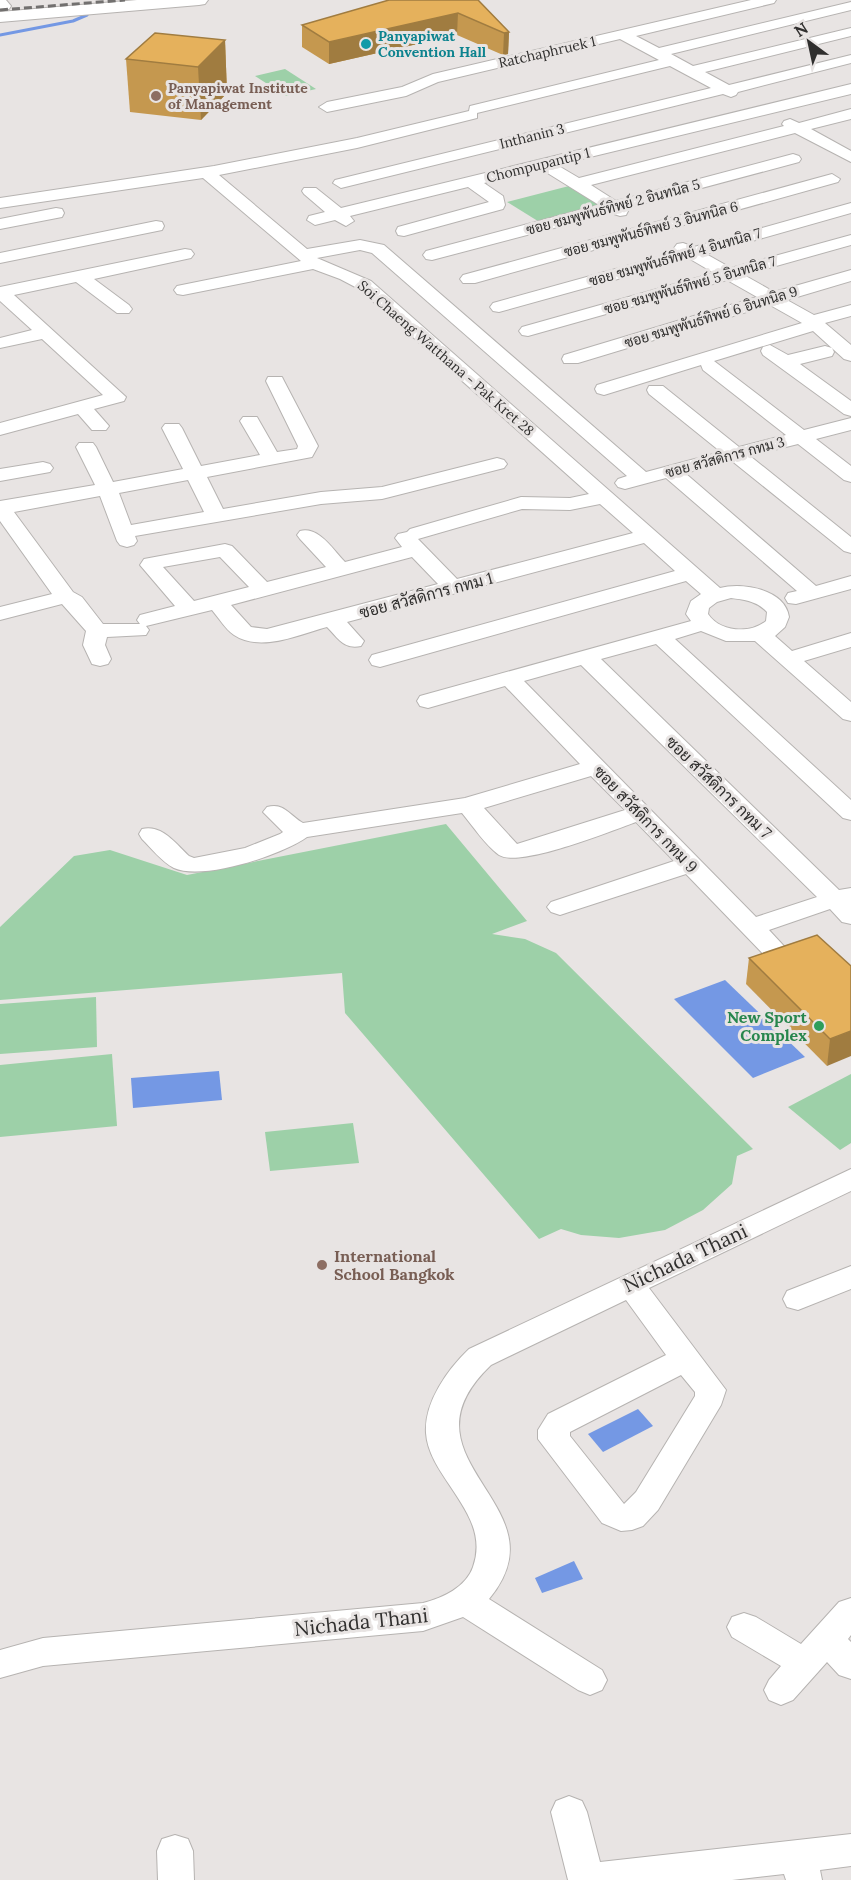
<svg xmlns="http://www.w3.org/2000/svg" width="851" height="1880" font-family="Lora,Sarabun,serif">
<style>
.green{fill:#9dd0a8}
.water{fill:#7498e4}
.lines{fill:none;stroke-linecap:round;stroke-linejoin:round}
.stream{stroke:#7498e4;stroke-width:3}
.minor-casing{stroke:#b6b3b1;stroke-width:2}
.major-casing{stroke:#b6b3b1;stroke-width:2}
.minor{fill:#fff;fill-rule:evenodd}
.major{fill:#fff;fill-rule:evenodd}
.rail{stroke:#72706f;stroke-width:3;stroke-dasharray:8 4;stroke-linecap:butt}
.wall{fill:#c5984f}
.shaded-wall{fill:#a07c40}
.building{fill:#e5b15c;stroke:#a07c40;stroke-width:1.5}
.culture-dot{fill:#0f9aa8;stroke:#e8e4e3;stroke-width:2}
.education-dot{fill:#8d6e63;stroke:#e8e4e3;stroke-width:2}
.leisure-dot{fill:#2e9e5b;stroke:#e8e4e3;stroke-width:2}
.labels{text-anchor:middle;stroke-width:6;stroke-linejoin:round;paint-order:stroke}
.far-culture-label{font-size:14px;font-weight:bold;fill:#0d838f;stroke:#e8e4e3;text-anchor:start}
.far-street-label{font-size:14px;fill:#302f2e;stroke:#e8e4e3}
.far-education-label{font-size:14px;font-weight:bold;fill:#785e54;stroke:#e8e4e3;text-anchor:start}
.street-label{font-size:16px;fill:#302f2e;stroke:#e8e4e3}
.leisure-label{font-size:16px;font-weight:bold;fill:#27864d;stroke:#e8e4e3;text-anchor:end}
.education-label{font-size:16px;font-weight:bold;fill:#785e54;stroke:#e8e4e3;text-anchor:start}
.near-street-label{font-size:20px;fill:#302f2e;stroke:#e8e4e3}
</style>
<rect width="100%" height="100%" fill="#e8e4e3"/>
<g class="green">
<polygon points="285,69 316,89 286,96 255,76"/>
<polygon points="569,186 603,206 541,223 507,202"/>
<polygon points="446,824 527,921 492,934 525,939 556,953 753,1149 737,1156 732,1184 703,1210 665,1230 619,1238 581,1235 561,1229 539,1239 345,1013 342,973 0,1000 0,927 74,856 110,850 187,875"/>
<polygon points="96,997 97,1047 0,1054 0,1004"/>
<polygon points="112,1054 117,1126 0,1137 0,1065"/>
<polygon points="851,1074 851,1143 840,1150 788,1107"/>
<polygon points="353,1123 359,1163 270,1171 265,1132"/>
</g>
<g class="water">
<polygon points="725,980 805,1057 753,1078 674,999"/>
<polygon points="219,1071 222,1100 133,1108 131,1078"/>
<polygon points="638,1409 653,1426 603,1452 588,1434"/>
<polygon points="574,1561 583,1579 542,1593 535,1578"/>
</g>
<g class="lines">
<polyline class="stream" points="0,35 73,21 87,15"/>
<g class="minor-casing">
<g id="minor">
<polygon points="0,0 6,0 11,6 9,9 0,9"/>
<path d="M751 0H776L774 3 636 36 659 48 851 2V10L671 54 693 66 851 28V36L705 72 729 85 851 55V63L738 92 736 95 731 97 723 94 341 188 333 183 335 180 711 88 670 66 477 113V118L357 148 219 175 307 249 360 240 384 245 646 472 721 452 649 394 647 390 649 386H663L739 447 786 435 703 370 701 365 604 395 597 393 595 389 597 385 802 323 770 305 578 363H564L562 359 564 355 757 297 727 280 528 336 522 335 519 331 522 327 714 273 690 259 499 312 493 311 490 307 493 303 677 252 674 248 677 244 683 243 694 247 851 203V213L706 254 731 268 851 235V245L744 275 774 292 851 270V281L787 300 814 315 851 305V316L825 323 851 345V361L844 359 813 331 714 361 804 430 851 418V430L816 439 851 466V482L844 480 798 444 750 456 851 537V553L844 551 732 461 685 473 816 586 851 576V589L796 604 788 603 785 598 788 593 797 591 666 478 625 489 618 487 615 483 618 479 627 476 372 253 360 250 317 258 371 281 720 588C742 582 785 589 789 617L785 627 775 636 792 651 851 633V647L804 661 851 702V721L843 719 755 641H726L701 631 675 639 851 800V820L843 818 656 644 601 659 839 890 851 888V924L842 922 830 909 769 930 795 958 791 964 782 966 773 964 686 874 569 912 560 915 551 912 547 907 551 902 674 861 636 822C611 831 520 868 499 855 485 845 473 826 462 813L307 837C282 855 203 881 174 868 162 862 151 848 142 839L139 834 142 829C162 824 176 844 189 856L194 858 245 848 280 834 283 832 263 812 267 807C284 802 289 815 303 823L465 798 580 764 505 686 428 708 420 706 417 701 420 696 691 621 686 614 691 601 701 594 686 581 380 667 372 665 369 660 372 655 675 571 644 543 347 622 364 641 361 646C344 650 338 638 327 627 300 634 261 653 234 635 225 629 219 618 212 610L146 626 149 630 146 635 107 637 105 645 111 659 108 664 100 666 92 664 83 645 86 631 62 604 0 620V607L52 594 0 521V501L95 485 76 447 79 443H93L96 447 113 482 183 469 162 428 165 424H179L182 428 201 466 260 455 240 421 243 417H257L277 452 297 449 298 446 266 381 268 377H282L284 381 318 446 312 457 207 477 223 509 321 492 382 487 497 458 504 460 507 464 504 468 382 499 321 504 135 536 137 541 134 545 127 547 120 545 117 541 100 496 14 512 73 592 82 597 103 624H140L137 620 140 615 175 606 140 565 144 559 225 544 232 546 267 582 326 567 300 539 297 535 300 531C319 526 333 550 345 562L402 547 395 538 398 534 407 532 410 529 521 497 570 498 589 494 359 289 340 279 313 269 183 295 177 294 174 290 177 286 301 261 203 178 0 208V198L214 166 357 138 469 111 470 106 659 60 620 39 438 82 406 96 327 112 319 107 327 102 402 87 433 74ZM188 480 204 512 131 525 119 493ZM600 504 633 533 457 579 418 539 522 509 570 510ZM220 557 249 587 194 601 163 567ZM412 557 438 584 267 629 251 627 231 605ZM731 598C745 600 757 601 767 612L766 621C750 634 720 632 708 614L709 608 717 602ZM581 665 817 897 756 917 524 681ZM591 776 625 810 517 844 484 808Z"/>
<polygon points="851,84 851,94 557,165 579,178 784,126 782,124 784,121 790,119 799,123 851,109 851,119 811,129 851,151 851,162 795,133 591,185 616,201 793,154 799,156 801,159 799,162 627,208 628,211 626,215 620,216 611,213 432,260 426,259 423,255 426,251 599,205 541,169 484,183 503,196 505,205 503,209 404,236 398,235 396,231 398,227 489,202 468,187 350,216 354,221 346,226 335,220 315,225 307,220 309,216 325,212 304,194 302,191 304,188 316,188 341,208"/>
<polygon points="832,174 840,179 838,182 475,283 463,283 460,279 463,275"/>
<polygon points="56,208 62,209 64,213 62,217 0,229 0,219"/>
<polygon points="156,221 162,222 164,226 162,230 0,263 0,253"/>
<polygon points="185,249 191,250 194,254 191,258 94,279 129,305 132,309 129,313 117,313 76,282 14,295 126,397 124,401 94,409 109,426 106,430 92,430 78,414 0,435 0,423 103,395 42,339 0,348 0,338 32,330 0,301 0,287"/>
<polygon points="770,345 788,355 825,346 832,348 834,352 832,356 800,364 851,401 851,416 844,414 763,355 761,351 763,347"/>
<polygon points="43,462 50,464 53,468 50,472 0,481 0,469"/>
<path d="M851 1169V1191L649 1288 726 1390 721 1405 658 1510 643 1526 632 1530 621 1531 602 1523 538 1439V1430L548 1414 666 1355 626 1300 491 1365C390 1461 568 1505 489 1599L602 1670 607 1680 602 1690 590 1695 578 1690 463 1617 423 1631 43 1666 0 1678V1650L43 1638 423 1603C443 1598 466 1587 473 1567 492 1514 429 1479 426 1433 424 1402 448 1369 469 1349ZM681 1375 695 1392V1396L636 1492 624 1504 570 1436V1432Z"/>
<polygon points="851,1266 851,1289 798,1310 787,1307 783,1299 787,1291"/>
<polygon points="851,1598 851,1635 848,1639 851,1642 851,1679 839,1675 827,1662 793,1700 781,1705 769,1700 764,1690 769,1680 781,1666 732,1637 727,1627 732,1617 744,1613 756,1617 801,1644 839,1602"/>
<polygon points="569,1796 582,1801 587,1812 600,1862 851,1834 851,1866 820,1870 822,1880 786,1880 784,1874 732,1880 568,1880 551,1812 556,1801"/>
<polygon points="175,1835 188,1839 193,1851 194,1880 158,1880 157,1851 162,1839"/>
</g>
</g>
<g class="major-casing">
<polygon id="major" points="137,0 208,0 205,4 199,5 0,22 0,12"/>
</g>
<use href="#minor" class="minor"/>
<use href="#major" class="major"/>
<polyline class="rail" points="0,10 125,0"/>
</g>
<g class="wall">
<polygon points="478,0 509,32 508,54 503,55 457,35 329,64 302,47 302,25"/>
<polygon points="225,40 227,93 201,120 130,112 126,59"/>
<polygon points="749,958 851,966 827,1066 746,984"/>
</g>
<g class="shaded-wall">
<polygon points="458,13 457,35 329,64 329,42"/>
<polygon points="509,32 508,54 503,55 504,33"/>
<polygon points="225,40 227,93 201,120 198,67"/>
<polygon points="851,1031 851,1056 827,1066 830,1039"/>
</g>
<g class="building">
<polygon points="389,0 478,0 509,32 504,33 458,13 329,42 302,25"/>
<polygon points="155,33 225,40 198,67 126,59"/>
<polygon points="817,935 851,966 851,1031 830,1039 749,958"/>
</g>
<circle class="culture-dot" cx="366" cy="44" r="6"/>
<g class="education-dot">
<circle cx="156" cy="96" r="6"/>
<circle cx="322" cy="1265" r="6"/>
</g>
<circle class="leisure-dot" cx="819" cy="1026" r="6"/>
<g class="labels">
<g class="far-culture-label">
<text x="378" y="41">Panyapiwat<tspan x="378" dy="16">Convention Hall</tspan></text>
</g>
<g class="far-street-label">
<text transform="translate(547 52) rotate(-13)" y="5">Ratchaphruek 1</text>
<text transform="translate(532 136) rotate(-14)" y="5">Inthanin 3</text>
<text transform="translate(538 165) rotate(-14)" y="5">Chompupantip 1</text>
<text transform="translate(613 207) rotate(-15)" y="5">ซอย ชมพูพันธ์ทิพย์ 2 อินทนิล 5</text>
<text transform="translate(651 229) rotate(-15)" y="5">ซอย ชมพูพันธ์ทิพย์ 3 อินทนิล 6</text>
<text transform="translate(675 257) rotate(-16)" y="5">ซอย ชมพูพันธ์ทิพย์ 4 อินทนิล 7</text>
<text transform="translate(690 285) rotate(-16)" y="5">ซอย ชมพูพันธ์ทิพย์ 5 อินทนิล 7</text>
<text transform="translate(711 317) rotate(-17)" y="5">ซอย ชมพูพันธ์ทิพย์ 6 อินทนิล 9</text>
<text transform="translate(446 358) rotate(41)" y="5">Soi Chaeng Watthana - Pak Kret 28</text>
<text transform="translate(725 457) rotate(-15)" y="5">ซอย สวัสดิการ กทม 3</text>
</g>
<g class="far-education-label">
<text x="168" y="93">Panyapiwat Institute<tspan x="168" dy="16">of Management</tspan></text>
</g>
<g class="street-label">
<text transform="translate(426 595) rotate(-15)" y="6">ซอย สวัสดิการ กทม 1</text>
<text transform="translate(719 787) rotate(44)" y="6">ซอย สวัสดิการ กทม 7</text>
<text transform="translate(646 819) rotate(46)" y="6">ซอย สวัสดิการ กทม 9</text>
</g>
<g class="leisure-label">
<text x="807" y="1023">New Sport<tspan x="807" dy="18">Complex</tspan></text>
</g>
<g class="education-label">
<text x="334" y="1262">International<tspan x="334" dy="18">School Bangkok</tspan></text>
</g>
<g class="near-street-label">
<text transform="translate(685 1258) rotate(-25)" y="7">Nichada Thani</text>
<text transform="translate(361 1622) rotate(-6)" y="7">Nichada Thani</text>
</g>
</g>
<g transform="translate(809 42) rotate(327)" stroke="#e8e4e3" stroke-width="4.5" paint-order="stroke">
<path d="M0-4.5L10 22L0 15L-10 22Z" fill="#302f2e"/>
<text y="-9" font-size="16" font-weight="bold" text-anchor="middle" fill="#302f2e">N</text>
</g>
</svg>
